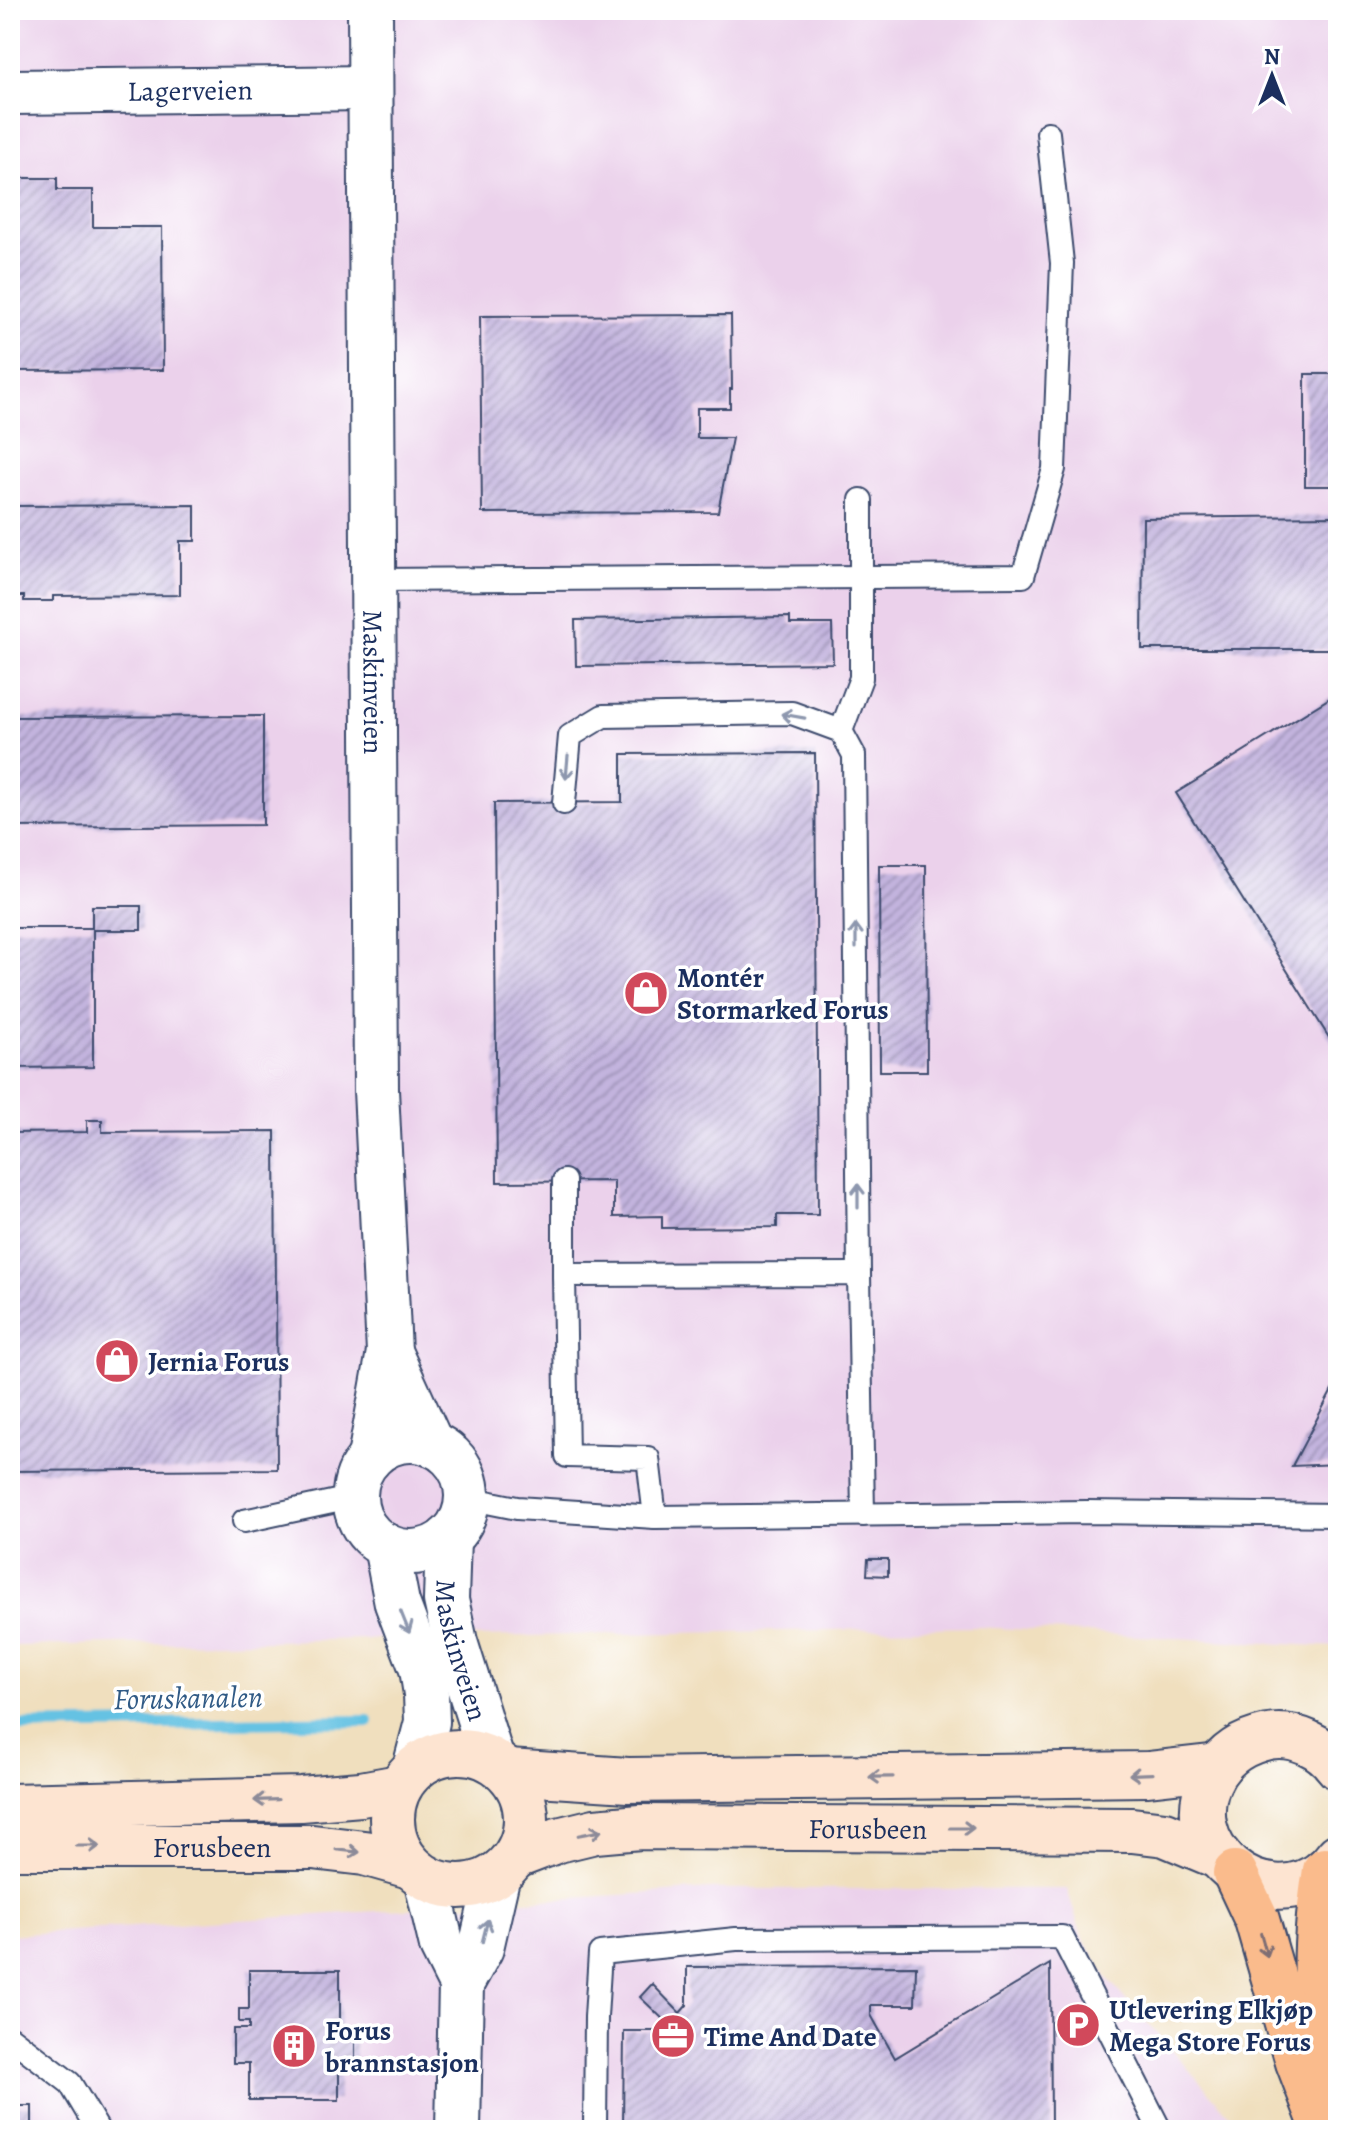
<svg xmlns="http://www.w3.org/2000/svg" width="1348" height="2140" font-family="Alegreya,serif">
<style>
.built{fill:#ebd1eb}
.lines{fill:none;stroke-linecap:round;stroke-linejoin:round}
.stream{stroke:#65c2e3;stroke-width:12}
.building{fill:url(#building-hatch)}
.service-casing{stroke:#3b496c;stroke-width:26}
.minor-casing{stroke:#3b496c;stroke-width:48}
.secondary-casing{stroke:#3b496c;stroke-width:48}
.motorway-casing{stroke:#3b496c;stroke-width:48}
.service{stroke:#fff;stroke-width:22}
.minor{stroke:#fff;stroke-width:44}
.secondary{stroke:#fde4d1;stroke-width:44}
.motorway{stroke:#fabb8c;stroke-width:44}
.oneway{stroke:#8d97ae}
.oneway2{stroke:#8c8a98}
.oneway3{stroke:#7f6e73}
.labels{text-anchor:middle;stroke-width:7;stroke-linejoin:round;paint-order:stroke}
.street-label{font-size:28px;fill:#1b2f5e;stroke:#fff}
.poi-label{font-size:28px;font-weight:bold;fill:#1b2f5e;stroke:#fff;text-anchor:start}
.water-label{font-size:30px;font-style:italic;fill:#315b86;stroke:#fff}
</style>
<defs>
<pattern id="building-hatch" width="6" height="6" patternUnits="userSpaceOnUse" patternTransform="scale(2)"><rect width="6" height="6" fill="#c3b4de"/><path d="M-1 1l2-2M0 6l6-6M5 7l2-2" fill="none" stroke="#9e93b7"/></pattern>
</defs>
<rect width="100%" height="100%" fill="#fff"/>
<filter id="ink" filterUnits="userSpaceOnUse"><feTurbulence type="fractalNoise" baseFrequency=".0125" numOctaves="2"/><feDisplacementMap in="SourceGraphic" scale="16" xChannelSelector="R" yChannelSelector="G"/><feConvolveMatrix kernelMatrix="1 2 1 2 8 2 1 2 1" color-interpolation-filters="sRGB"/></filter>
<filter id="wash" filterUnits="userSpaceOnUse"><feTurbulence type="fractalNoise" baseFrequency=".006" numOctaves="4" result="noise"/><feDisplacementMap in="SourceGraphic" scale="32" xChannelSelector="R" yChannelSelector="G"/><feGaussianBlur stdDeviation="1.8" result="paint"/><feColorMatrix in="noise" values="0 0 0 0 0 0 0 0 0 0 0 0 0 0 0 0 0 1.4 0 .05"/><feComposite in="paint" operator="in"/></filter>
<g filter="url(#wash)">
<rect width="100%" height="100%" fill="#f0dfbe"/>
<g class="built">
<polygon points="10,10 1338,10 1338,1647 977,1627 10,1646"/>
<polygon points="712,1889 1067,1889 1082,1937 1108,1979 1243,2130 10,2130 10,1935"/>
</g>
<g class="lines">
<polyline class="stream" points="10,1726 368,1721"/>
</g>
<g id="blocks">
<g class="building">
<polygon points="13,178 57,178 57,190 93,190 93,227 162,227 163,370 10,371 10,191 13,191"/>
<polygon points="731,315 732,389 730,389 730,408 697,408 697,438 732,438 718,512 482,513 480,316"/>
<rect x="1305" y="374" width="33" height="112"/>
<polygon points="195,505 195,541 180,541 180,595 53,596 53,601 24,601 24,596 10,596 10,506"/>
<polygon points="1338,516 1338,649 1142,649 1143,518"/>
<polygon points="790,617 790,624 832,624 833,663 576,666 575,620"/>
<polygon points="1338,693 1338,1052 1176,793"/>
<polygon points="263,716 263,825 10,827 10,717"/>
<polygon points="815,753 818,1215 777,1215 777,1227 662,1228 662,1216 614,1217 614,1181 497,1182 494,803 622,802 622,754"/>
<polygon points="879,865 926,865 927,1071 880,1071"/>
<polygon points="92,906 141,906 141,930 93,930 93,1067 10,1068 10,928 92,928"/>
<polygon points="87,1120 102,1120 102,1132 275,1131 277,1469 10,1471 10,1133 87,1132"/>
<polygon points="1338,1379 1338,1464 1292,1466"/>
<polygon points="868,1559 888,1559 888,1576 867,1575"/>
<polygon points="1050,1964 1051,2130 623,2130 624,2031 661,2031 668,2024 640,1997 652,1984 680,2013 687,2005 687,1967 916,1966 915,2005 871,2005 871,2015 895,2058"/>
<polygon points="249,1970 340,1970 340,2029 355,2029 355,2064 339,2064 339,2100 249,2100 249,2063 233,2063 233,2029 249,2029 249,2022 239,2022 239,2009 249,2009"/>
<rect x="10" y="2106" width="22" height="24"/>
</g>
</g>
</g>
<g filter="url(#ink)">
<use href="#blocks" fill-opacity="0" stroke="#3b496c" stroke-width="2"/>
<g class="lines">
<g class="service-casing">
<g id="service">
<polyline points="373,580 1023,576 1054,469 1062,263 1048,133"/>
<polyline points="841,731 861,678 861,500"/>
<polyline points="564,803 570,736 603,716 792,713 841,731 854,755 859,1274"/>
<polyline points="564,1181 564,1275"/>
<polyline points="467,1498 517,1508 655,1517 1087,1512 1338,1515"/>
<polyline points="655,1517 648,1458 567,1456 564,1275 859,1274 863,1515"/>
<polyline points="244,1521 355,1497"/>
<polyline points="10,2037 70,2083 98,2130"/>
<polyline points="595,2130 596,2017 600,1953 736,1939 1062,1937 1160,2130"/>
</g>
</g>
<g class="minor-casing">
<g id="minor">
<path id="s1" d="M370 10 376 1090 389 1352"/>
<path id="s2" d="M10 92 370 88"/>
<circle cx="411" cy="1496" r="56"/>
<polyline points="370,1458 389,1352 431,1444"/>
<path id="s3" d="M448 1538 446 1600 455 1642 492 1760"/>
<polyline points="386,1546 397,1603 422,1669 426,1694 427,1722 415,1768"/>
<polyline points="426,1878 442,1946 461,1984 458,2130"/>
<polyline points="461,1984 481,1948 498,1874"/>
</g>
</g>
<g class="secondary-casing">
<g id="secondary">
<circle cx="459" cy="1819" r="67"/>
<path d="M1338 1767C1323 1746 1294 1732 1268 1737 1245 1742 1226 1753 1214 1773 1171 1845 1262 1921 1326 1870 1330 1866 1334 1861 1338 1856"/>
<polyline points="508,1772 628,1780 1148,1774 1219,1766"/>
<polyline points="10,1806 301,1799 361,1794 399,1787"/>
<path id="s4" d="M10 1847H313L364 1853 410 1866"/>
<path id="s5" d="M516 1856 558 1840 595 1831 640 1827 1132 1830 1165 1834 1220 1857"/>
</g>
</g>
<g class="motorway-casing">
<g id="motorway">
<path d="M1325 1870C1313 1947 1311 2007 1338 2081"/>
<polyline points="1235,1873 1257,1920 1298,2062 1324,2130"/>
</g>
</g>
<use href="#service" class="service"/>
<use href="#minor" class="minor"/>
<use href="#secondary" class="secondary"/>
<use href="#motorway" class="motorway"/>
</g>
<defs><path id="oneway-shaft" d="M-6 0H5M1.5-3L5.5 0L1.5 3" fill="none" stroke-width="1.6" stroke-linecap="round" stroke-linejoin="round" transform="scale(2)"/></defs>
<g class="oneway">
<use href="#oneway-shaft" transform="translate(793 716) rotate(-170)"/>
<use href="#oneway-shaft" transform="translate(567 767) rotate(95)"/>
<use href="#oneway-shaft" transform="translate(856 936) rotate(-90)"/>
<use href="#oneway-shaft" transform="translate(858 1196) rotate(-90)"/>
<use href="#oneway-shaft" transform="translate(405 1622) rotate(68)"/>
<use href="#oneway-shaft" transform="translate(485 1931) rotate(-76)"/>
</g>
<g class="oneway2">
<use href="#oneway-shaft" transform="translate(1141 1774) rotate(178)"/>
<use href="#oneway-shaft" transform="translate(881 1777) rotate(179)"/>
<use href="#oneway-shaft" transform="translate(266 1800) rotate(178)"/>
<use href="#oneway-shaft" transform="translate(962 1828)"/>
<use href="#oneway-shaft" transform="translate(590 1833) rotate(-11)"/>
<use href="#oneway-shaft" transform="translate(88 1846)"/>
<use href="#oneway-shaft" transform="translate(348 1851) rotate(6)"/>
</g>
<use class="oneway3" href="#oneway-shaft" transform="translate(1264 1945) rotate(74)"/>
</g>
<defs>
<g id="shop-disc" transform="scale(2.3)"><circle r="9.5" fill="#d1495b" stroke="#fff"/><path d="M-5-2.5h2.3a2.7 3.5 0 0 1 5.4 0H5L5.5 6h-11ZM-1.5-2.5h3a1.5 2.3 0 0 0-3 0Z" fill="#fff"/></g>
<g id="parking-disc" transform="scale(2.3)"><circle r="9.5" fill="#d1495b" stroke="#fff"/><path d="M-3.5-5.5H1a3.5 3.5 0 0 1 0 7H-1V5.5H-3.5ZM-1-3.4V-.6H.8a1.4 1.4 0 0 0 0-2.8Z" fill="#fff"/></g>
<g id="office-disc" transform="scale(2.3)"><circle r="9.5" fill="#d1495b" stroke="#fff"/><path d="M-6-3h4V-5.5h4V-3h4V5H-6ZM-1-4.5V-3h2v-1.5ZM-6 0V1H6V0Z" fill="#fff"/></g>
<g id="building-disc" transform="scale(2.3)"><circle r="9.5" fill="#d1495b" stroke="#fff"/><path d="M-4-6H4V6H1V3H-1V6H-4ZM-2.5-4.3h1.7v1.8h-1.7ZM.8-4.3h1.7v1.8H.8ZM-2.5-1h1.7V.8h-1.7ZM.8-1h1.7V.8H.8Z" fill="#fff"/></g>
</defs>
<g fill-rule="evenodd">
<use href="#shop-disc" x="646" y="993"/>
<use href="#shop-disc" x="117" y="1361"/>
<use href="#parking-disc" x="1078" y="2025"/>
<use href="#office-disc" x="673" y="2036"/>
<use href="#building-disc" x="294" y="2046"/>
</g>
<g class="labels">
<g class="street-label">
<text dy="10" stroke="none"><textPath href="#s2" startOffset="180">Lagerveien</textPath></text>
<text dy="10" stroke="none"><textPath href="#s1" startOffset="672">Maskinveien</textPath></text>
<text dy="10" stroke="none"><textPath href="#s3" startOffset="114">Maskinveien</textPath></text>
<text dy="10" stroke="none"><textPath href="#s5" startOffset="356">Forusbeen</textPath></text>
<text dy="10" stroke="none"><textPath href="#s4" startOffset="202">Forusbeen</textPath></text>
</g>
<g class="poi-label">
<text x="677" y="987">Montér<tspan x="677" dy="32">Stormarked Forus</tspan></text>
<text x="148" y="1371">Jernia Forus</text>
<text x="1109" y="2019">Utlevering Elkjøp<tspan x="1109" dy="32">Mega Store Forus</tspan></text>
<text x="325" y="2040">Forus<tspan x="325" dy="32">brannstasjon</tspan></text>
<text x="704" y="2046">Time And Date</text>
</g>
<g class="water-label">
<text transform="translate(188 1698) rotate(-1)" y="10">Foruskanalen</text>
</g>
</g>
<rect width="1348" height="2140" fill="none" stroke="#fff" stroke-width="40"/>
<g transform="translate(1272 76)" stroke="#ffffff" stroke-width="6" paint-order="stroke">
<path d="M0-6L14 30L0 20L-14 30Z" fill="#1b2f5e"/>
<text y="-12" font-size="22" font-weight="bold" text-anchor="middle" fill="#1b2f5e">N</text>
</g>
</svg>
